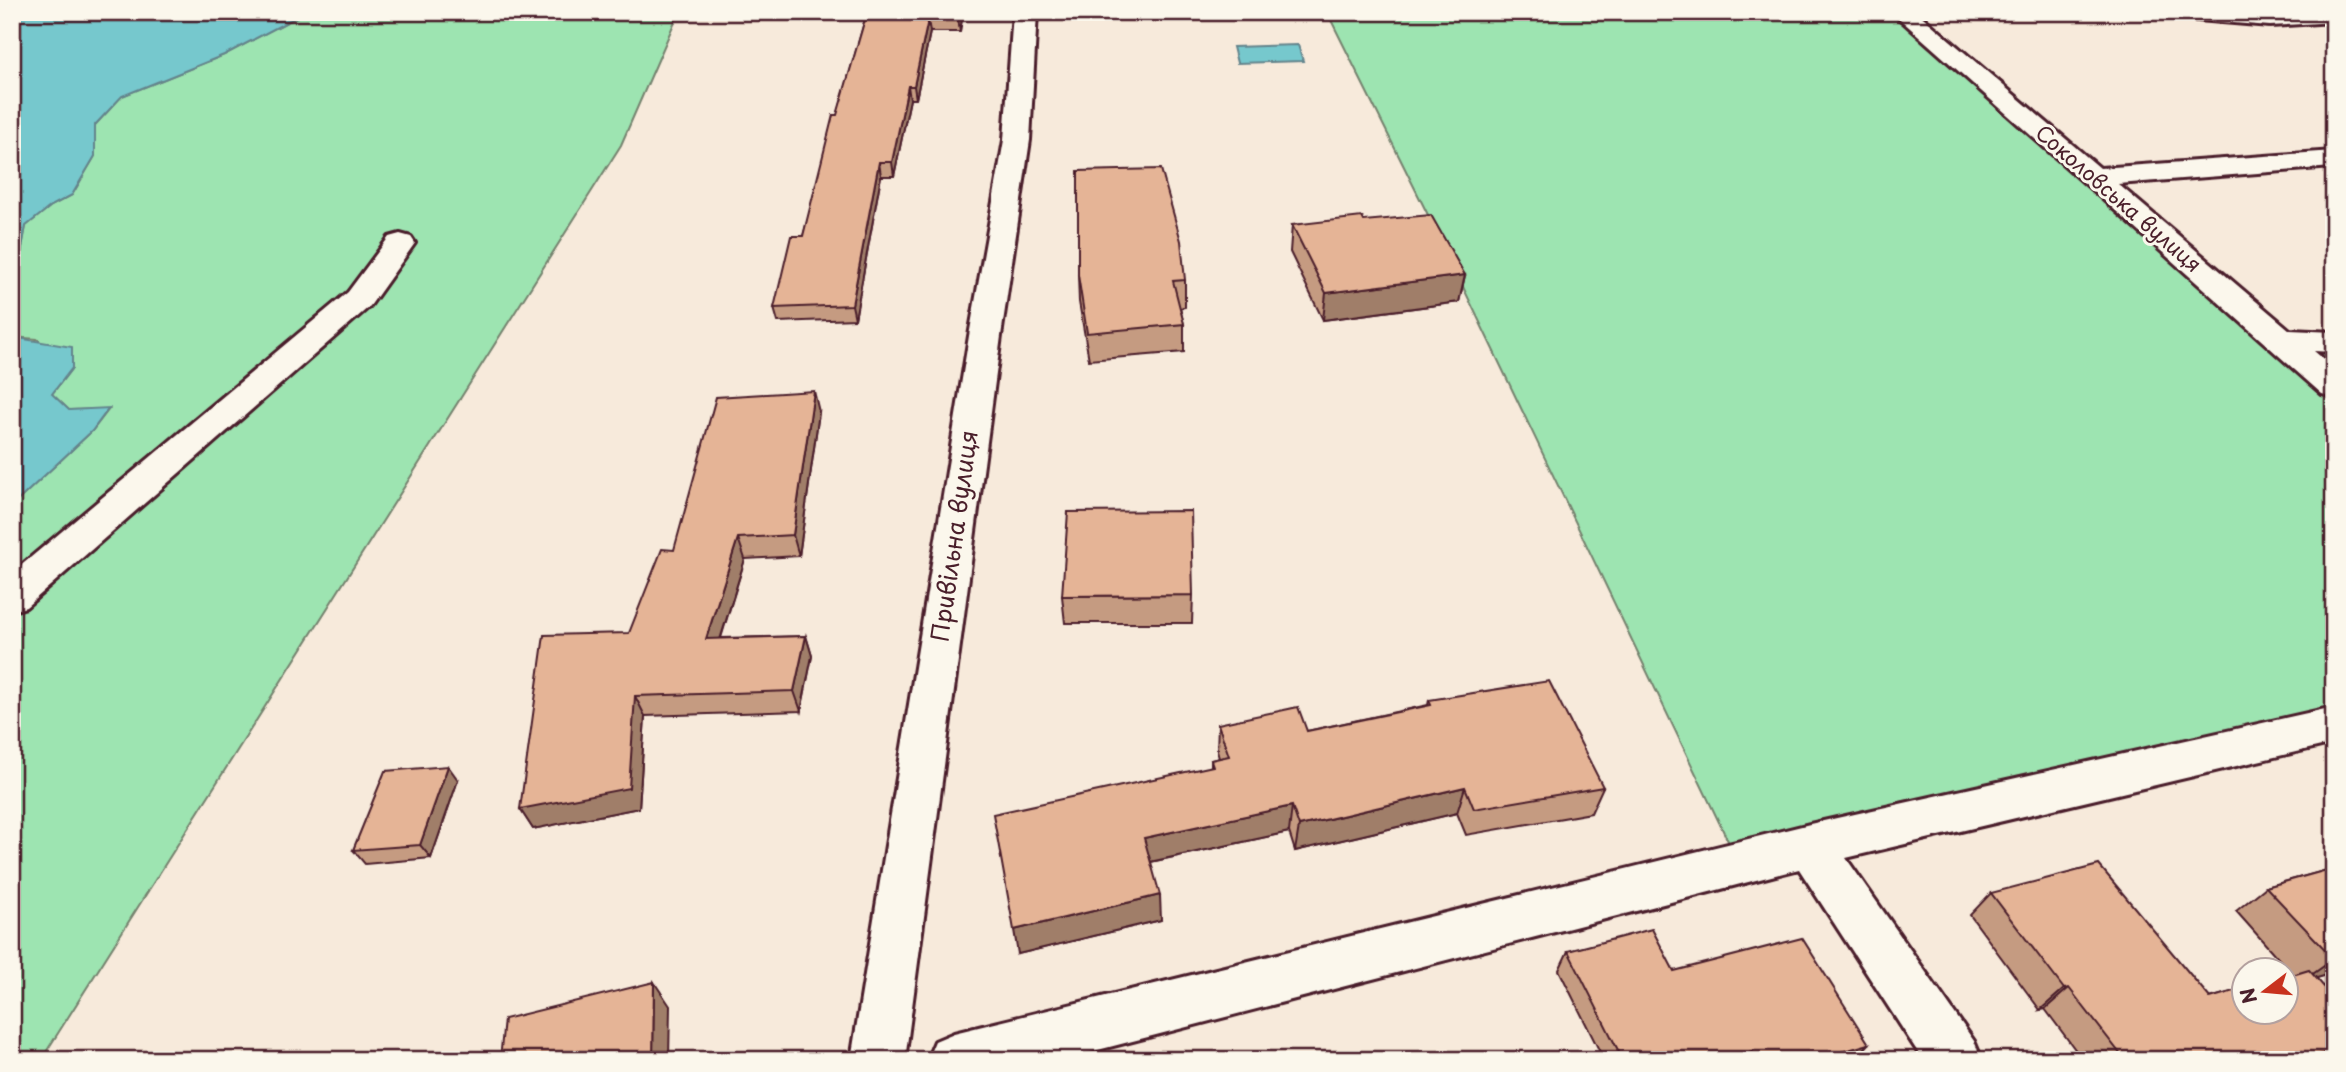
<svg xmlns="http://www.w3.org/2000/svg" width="2346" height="1072" font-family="'Playpen Sans',sans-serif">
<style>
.green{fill:#9de4b1;stroke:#74826e;stroke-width:2}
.water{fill:#76c8cd;stroke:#64848c;stroke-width:2}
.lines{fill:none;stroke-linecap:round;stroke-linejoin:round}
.minor-casing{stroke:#4a1f2b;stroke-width:6}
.minor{fill:#fbf7ec;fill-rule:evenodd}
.wall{fill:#c59b81;stroke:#4a1f2b;stroke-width:2}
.shaded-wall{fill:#a07e69;stroke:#4a1f2b;stroke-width:2}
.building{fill:#e5b496;stroke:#4a1f2b;stroke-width:2}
.labels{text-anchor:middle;stroke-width:6;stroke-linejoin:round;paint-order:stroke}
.far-street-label{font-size:21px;fill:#4a1f2b;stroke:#fbf7ec}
.street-label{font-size:24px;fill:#4a1f2b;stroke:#fbf7ec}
</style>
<rect width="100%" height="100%" fill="#f7eadb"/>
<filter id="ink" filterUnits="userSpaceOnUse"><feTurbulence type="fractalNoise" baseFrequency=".0143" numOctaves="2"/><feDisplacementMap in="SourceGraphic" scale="14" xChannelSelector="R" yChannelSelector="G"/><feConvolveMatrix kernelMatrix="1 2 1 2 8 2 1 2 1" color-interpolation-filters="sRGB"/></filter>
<g filter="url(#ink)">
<g class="green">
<polygon points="306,12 679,12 621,145 41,1060 12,1060 12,506 92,431 109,409 69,410 52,394 72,368 37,339 12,337 12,301 26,226 51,206 72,195 95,156 95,125 122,96 224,55"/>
<polygon points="1327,12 1903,12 2281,340 2334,342 2334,725 1739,864 1442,243"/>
</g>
<g class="water">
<polygon points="12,12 306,12 224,55 122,96 95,125 95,156 72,195 51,206 26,226 12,301"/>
<polygon points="1298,45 1303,61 1237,63 1233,47"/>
<polygon points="12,337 72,347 72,368 52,394 69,410 109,408 92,431 12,506"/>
</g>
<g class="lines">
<g class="minor-casing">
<g id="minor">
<polygon points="1013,12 1037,12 1030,140 1001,336 905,1060 851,1060 969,336 1004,140"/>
<polygon points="1892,12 1917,12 2100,168 2334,151 2333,167 2118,184 2290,330 2334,332 2334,352 2314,351 2334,368 2334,397 2322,394"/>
<polygon points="2175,12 2334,12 2334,22 2270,26 2186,19 2178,17"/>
<polygon points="400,234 411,237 415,243 370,306 26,607 12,611 12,573 348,292 389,237"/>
<polygon points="2334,707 2334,743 1846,858 1974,1041 1982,1060 1923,1060 1799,869 1059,1060 927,1060 935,1041 954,1033 1810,824"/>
</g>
</g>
<use href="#minor" class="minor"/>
</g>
<g class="wall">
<polygon points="867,12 963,12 960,32 930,32 916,99 910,99 894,176 881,176 855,319 778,322 774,308 803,236"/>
<polygon points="1364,221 1465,275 1459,302 1323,320 1290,252 1292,225"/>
<polygon points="1078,275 1185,280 1185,307 1180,308 1184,324 1184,352 1089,360 1079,302"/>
<polygon points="819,412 799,556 745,559 721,638 806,636 812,656 801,711 645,716 639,808 533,829 520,809 629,633"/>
<polygon points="1193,595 1192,623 1065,623 1062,596"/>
<polygon points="1429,700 1603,787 1591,813 1466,835 1457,813 1295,851 1289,832 1151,862 1161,920 1018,954 1211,766 1211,760 1219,758 1217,751 1218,724 1307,731 1428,705"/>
<polygon points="458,780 431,858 365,864 353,850"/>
<polygon points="2334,868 2334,973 2316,978 2334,1060 2083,1060 2045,1009 2040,1010 1970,915 1991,893 2210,998 2293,975 2236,911 2266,887"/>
<polygon points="1568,951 1674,971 1869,1044 1854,1060 1604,1060 1559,970"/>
</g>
<g class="shaded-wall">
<polygon points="960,12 963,12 960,32 958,19"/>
<polygon points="928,20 930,32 916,99 914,86"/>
<polygon points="908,86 910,99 894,176 892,162"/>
<polygon points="879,162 881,176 855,319 852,305"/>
<polygon points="1465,275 1459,302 1323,320 1326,293"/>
<polygon points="814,391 819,412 799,556 793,535"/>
<polygon points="738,538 745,559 714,659 706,639"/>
<polygon points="806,636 812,656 801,711 794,691"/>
<polygon points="635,696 645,716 639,808 533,829 520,809"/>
<polygon points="448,766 458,780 431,858 420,845"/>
<polygon points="1465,787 1457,813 1295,851 1299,826"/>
<polygon points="1292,806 1289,832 1145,863 1144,838"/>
<polygon points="1160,895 1161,920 1018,954 1014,930"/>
<polygon points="2334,959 2334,973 2300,983"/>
<polygon points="654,982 670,1006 669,1060 653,1060"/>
<polygon points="2069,988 2045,1009 2040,1010 2064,989"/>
<polygon points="1869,1044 1854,1060 1813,1060"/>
<polygon points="2334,1050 2334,1060 2303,1060"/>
<polygon points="436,1052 444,1060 434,1060"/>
<polygon points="1752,1052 1746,1060 1724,1060"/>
</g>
<g class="building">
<polygon points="867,12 960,12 958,19 928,20 914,86 908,86 892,162 879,162 852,305 774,308 791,236 803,236 833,115 837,115"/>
<polygon points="1161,169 1181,241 1185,280 1173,281 1184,324 1087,333 1078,275 1078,171"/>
<polygon points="1431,215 1465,275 1326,293 1292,225 1362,217 1364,221"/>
<polygon points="814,391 793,535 738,538 706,639 806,636 794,691 635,696 629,788 520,809 544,635 629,633 662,549 674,550 716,397"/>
<polygon points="1191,511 1193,595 1062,596 1068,512"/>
<polygon points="1549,681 1603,787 1474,809 1465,787 1299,826 1292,806 1144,838 1160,895 1014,930 993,814 1213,766 1211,760 1229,756 1218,724 1298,707 1307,731 1431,705 1429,700"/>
<polygon points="448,766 420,845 353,850 385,771"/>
<polygon points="2099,865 2210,998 2244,988 2244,1012 2286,1012 2286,977 2309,970 2334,998 2334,1050 2303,1060 2125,1060 2069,988 2064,989 1991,893"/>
<polygon points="2334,868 2334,959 2266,887"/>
<polygon points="1652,929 1674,971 1802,938 1869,1044 1813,1060 1756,1060 1752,1052 1724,1060 1623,1060 1568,951"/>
<polygon points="654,982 653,1060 500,1060 504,1019"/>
<polygon points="436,1052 434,1060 374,1060 374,1059"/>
</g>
</g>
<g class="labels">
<g class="far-street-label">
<text transform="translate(2118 199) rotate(41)" y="7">Соколовська вулиця</text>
</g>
<g class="street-label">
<text transform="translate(955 536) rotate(-82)" y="8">Привільна вулиця</text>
</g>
</g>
<rect width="2346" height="1072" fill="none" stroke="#fbf7ec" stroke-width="42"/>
<rect x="21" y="21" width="2304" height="1030" fill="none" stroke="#4a1f2b" stroke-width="2.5" filter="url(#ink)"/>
<g transform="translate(2265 991) rotate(254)"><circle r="33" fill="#fbf7ec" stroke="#b4a19f" stroke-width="2"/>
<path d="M0-5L12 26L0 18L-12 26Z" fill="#c8321e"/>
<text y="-10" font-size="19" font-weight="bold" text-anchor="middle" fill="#4a1f2b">N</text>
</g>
</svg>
